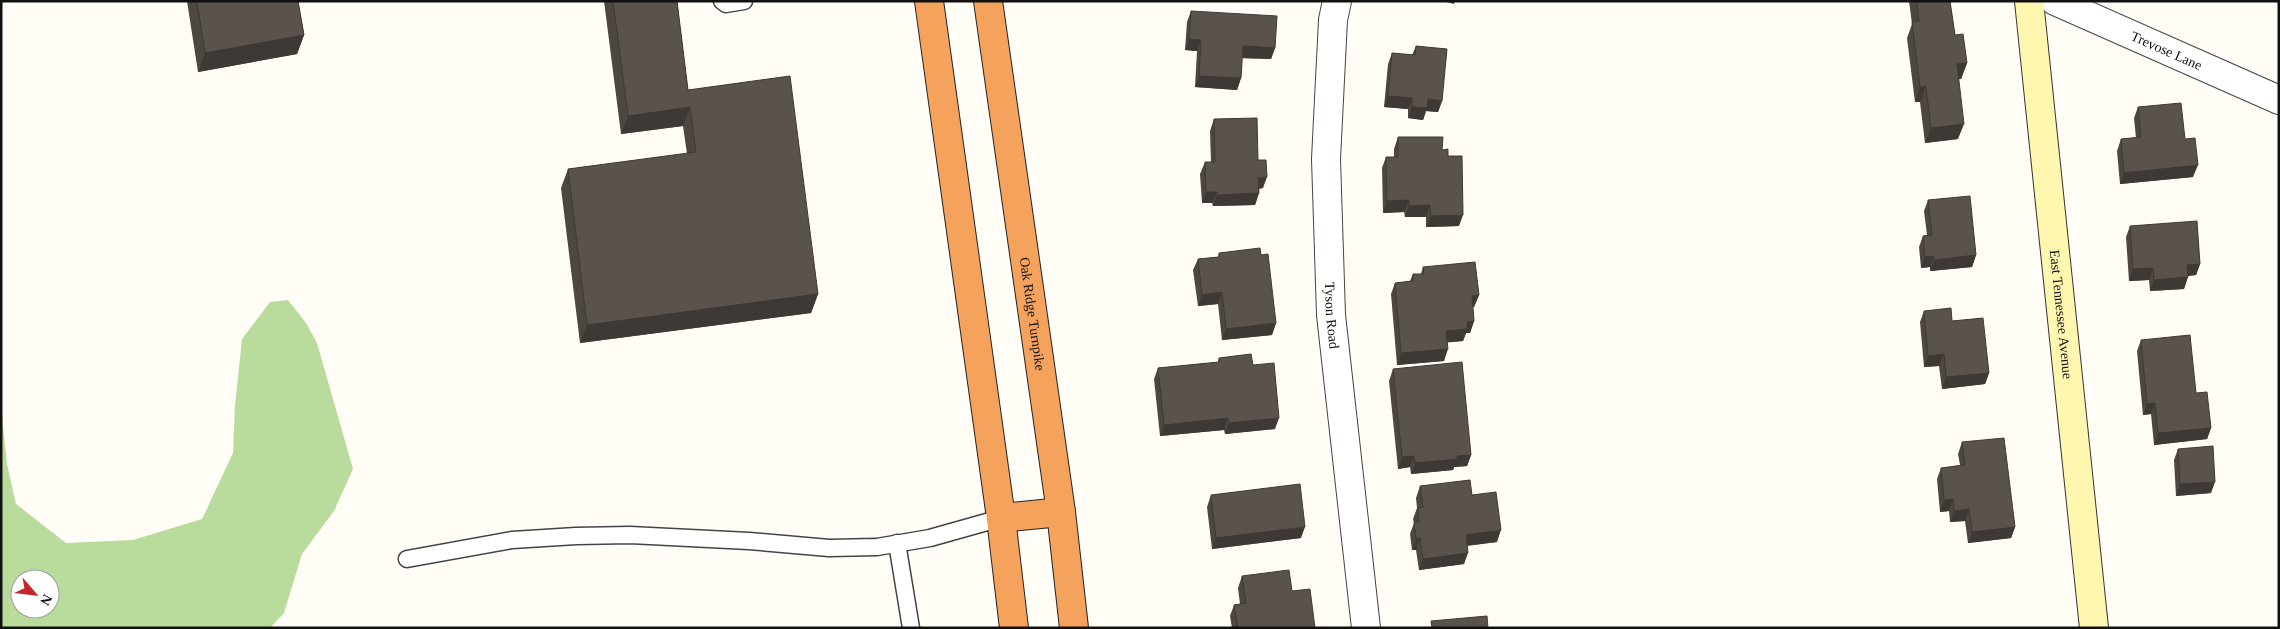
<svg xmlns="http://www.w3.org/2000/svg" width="2280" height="629" font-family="'Times New Roman',serif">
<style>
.forest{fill:#b9dc9c;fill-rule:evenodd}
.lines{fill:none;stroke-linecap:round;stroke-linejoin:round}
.lane-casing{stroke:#444;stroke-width:19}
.street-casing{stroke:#444;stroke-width:30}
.secondary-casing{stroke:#333;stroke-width:30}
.highway-casing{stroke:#222;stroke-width:30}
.lane{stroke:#fff;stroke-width:16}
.street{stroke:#fff;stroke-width:28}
.secondary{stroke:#fff6b0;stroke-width:28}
.highway{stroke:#f5a25d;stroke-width:28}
.wall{fill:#4d4742}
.shaded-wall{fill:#3f3936}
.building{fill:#5a524d;stroke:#3f3936}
.labels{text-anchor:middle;stroke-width:5;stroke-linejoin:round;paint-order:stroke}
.street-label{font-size:14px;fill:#111;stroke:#fff}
</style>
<rect width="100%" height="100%" fill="#fffdf5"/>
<path class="forest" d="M288 300 306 323 317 343 353 469 334 511 302 554 284 613 270 628H1V408L7 464 16 504 66 543 133 540 202 519 233 453 235 406 242 339 270 302ZM20 579H50V609H20Z"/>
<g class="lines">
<g class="lane-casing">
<g id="lane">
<polyline points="722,1 726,4 744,1"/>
<polyline points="897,543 911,628"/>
<polyline points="407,559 512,540 576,536 630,535 749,541 829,548 877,547 930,538 1001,518"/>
</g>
</g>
<g class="street-casing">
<g id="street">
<path id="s1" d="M1337 1 1333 20 1326 159 1331 315 1366 628"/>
<path id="s2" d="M2055 1 2279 100"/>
</g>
</g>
<g class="secondary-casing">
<g id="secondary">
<path id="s3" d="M2029 1 2094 628"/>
</g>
</g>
<g class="highway-casing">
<g id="highway">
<polyline points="929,1 1001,518 1014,628"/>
<path id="s4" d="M988 1 1061 512 1074 628"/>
<polyline points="1001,518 1061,512"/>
</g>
</g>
<use href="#lane" class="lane"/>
<use href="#street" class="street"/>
<use href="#secondary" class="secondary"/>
<use href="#highway" class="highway"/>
</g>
<g class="wall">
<polygon points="187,1 298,1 304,35 297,54 198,72"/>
<polygon points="604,1 677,1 688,90 818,294 811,313 580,343 561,188 568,169 687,154 683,126 621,134"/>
<polygon points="1442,1 1455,1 1454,4"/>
<polygon points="1909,1 1950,1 1955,35 1967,63 1961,79 1958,79 1958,139 1925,143 1920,102 1915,102 1907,38 1912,24"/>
<polygon points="1191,11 1275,48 1271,59 1242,58 1241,78 1237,90 1195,87 1197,51 1185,50 1187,22"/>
<polygon points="1416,46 1442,101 1438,112 1426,111 1423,120 1408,118 1408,109 1384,107 1388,64 1392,53 1412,55"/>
<polygon points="2138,107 2185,139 2193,177 2120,184 2117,151 2121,139 2136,138 2134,118"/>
<polygon points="1214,119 1258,160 1263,188 1259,189 1259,193 1255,205 1213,206 1212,203 1202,203 1200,174 1205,162 1211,162 1210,131"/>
<polygon points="1398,137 1442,150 1448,156 1459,226 1426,227 1426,217 1405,217 1404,212 1383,213 1382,168 1386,157 1394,157 1394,149"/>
<polygon points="1928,200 1976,255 1972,267 1930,271 1930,267 1921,268 1919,247 1923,236 1927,235 1924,211"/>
<polygon points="2130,226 2200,264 2196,275 2188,276 2184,289 2150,291 2149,280 2129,281 2126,237"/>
<polygon points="1219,253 1261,255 1276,323 1272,335 1222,340 1218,304 1198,306 1193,270 1198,259 1218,257"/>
<polygon points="1423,267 1479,295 1474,307 1473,307 1474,321 1470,333 1466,333 1463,341 1447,342 1444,361 1397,365 1391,294 1395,283 1410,281 1413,274 1421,274"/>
<polygon points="1924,311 1952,321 1989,373 1985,384 1942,389 1939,366 1924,367 1920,322"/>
<polygon points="2141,340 2196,393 2211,428 2207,439 2154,445 2151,414 2143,415 2137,351"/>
<polygon points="1219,358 1253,365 1275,429 1225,434 1224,430 1160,436 1154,379 1158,368 1218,362"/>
<polygon points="1393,369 1471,455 1467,466 1454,467 1453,470 1411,474 1410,467 1398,469 1389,381"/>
<polygon points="1962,442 2015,527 2011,538 1968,543 1965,521 1950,522 1949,511 1940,512 1937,479 1941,468 1960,465 1958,454"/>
<polygon points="2178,449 2211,493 2176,496 2174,460"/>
<polygon points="1420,486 1472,495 1497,542 1467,546 1464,564 1419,570 1416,550 1412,550 1410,534 1414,523 1413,519 1417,508 1416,498"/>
<polygon points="1211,495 1301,538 1212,549 1207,507"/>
<polygon points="1242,576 1292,591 1315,628 1232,628 1230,616 1234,605 1240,604 1238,588"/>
</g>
<g class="shaded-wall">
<polygon points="304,35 297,54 198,72 205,53"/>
<polygon points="1189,39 1201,40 1197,51 1185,50"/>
<polygon points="1243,46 1275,48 1271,59 1239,58"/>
<polygon points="1967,63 1961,79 1951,80 1957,64"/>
<polygon points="1199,76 1241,78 1237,90 1195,87"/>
<polygon points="1926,86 1920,102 1915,102 1920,87"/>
<polygon points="1388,96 1412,98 1408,109 1384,107"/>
<polygon points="1428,99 1442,101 1438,112 1426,111 1423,120 1408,118 1412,107"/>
<polygon points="690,107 683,126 621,134 628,116"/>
<polygon points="1964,124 1958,139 1925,143 1931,128"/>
<polygon points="2198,165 2193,177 2120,184 2124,173"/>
<polygon points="1267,177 1263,188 1254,189 1258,178"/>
<polygon points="1206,192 1217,192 1212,203 1202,203"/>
<polygon points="1259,193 1255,205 1213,206 1217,195"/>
<polygon points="1409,200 1404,212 1383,213 1387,201"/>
<polygon points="1430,205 1426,217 1405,217 1409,206"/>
<polygon points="1463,215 1459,226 1426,227 1431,216"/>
<polygon points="1976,255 1972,267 1930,271 1934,260"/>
<polygon points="1934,256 1930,267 1921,268 1925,257"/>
<polygon points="2200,264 2196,275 2183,276 2187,265"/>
<polygon points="2153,268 2149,280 2129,281 2133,269"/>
<polygon points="2188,277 2184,289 2150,291 2154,280"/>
<polygon points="1222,292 1218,304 1198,306 1202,295"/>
<polygon points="818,294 811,313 580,343 587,325"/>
<polygon points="1479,295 1474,307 1468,307 1472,296"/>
<polygon points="1474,321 1470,333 1466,333 1463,341 1442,343 1446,331 1467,322"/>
<polygon points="1276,323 1272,335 1222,340 1226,329"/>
<polygon points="1448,349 1444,361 1397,365 1401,353"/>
<polygon points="1944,354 1939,366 1924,367 1928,356"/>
<polygon points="1989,373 1985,384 1942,389 1946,377"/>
<polygon points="2155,403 2151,414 2143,415 2147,404"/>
<polygon points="1228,418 1224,430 1160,436 1164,425"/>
<polygon points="1279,418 1275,429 1225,434 1229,423"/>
<polygon points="2211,428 2207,439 2154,445 2158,433"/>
<polygon points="1471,455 1467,466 1454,467 1453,470 1411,474 1415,463 1457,456"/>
<polygon points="1414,456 1410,467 1398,469 1402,457"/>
<polygon points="2215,482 2211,493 2176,496 2180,484"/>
<polygon points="1953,499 1949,511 1940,512 1944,500"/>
<polygon points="1969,509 1965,521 1950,522 1954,511"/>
<polygon points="1305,527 1301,538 1212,549 1216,538"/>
<polygon points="2015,527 2011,538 1968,543 1972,532"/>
<polygon points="1501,530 1497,542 1462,546 1466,535"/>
<polygon points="1420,538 1416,550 1412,550 1416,539"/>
<polygon points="1468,553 1464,564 1419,570 1423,559"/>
</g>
<g class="building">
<polygon points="197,1 298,1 304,35 205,53"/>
<polygon points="613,1 677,1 688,90 790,76 818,294 587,325 568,169 696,152 690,107 628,116"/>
<polygon points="1917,1 1950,1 1955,35 1963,34 1967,63 1957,64 1964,124 1931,128 1926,86 1920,87 1912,22 1919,21"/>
<polygon points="1191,11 1277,16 1275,48 1243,46 1241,78 1199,76 1201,40 1189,39"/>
<polygon points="1416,46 1447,49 1442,101 1428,99 1427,108 1412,107 1412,98 1388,96 1392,53 1415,55"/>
<polygon points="2181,103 2185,139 2195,138 2198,165 2124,173 2121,139 2141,137 2138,107"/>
<polygon points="1257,118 1258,160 1266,160 1267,177 1258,178 1259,193 1217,195 1217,192 1206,192 1205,162 1215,162 1214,119"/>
<polygon points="1398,137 1443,137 1442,150 1448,149 1448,156 1462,156 1463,215 1431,216 1430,205 1409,206 1409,200 1387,201 1386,157 1398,157"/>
<polygon points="1970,196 1976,255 1934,260 1934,256 1925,257 1923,236 1932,235 1928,200"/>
<polygon points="2197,221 2200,264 2187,265 2188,277 2154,280 2153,268 2133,269 2130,226"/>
<polygon points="1260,248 1261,255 1268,254 1276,323 1226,329 1222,292 1202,295 1198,259 1219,257 1219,253"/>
<polygon points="1475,262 1479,295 1472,296 1474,321 1467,322 1467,329 1446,331 1448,349 1401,353 1395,283 1413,281 1413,274 1424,274 1423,267"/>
<polygon points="1951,308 1952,321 1983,318 1989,373 1946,377 1944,354 1928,356 1924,311"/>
<polygon points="2190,335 2196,393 2207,392 2211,428 2158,433 2155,403 2147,404 2141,340"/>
<polygon points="1251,354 1253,365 1274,363 1279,418 1229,423 1228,418 1164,425 1158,368 1219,362 1219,358"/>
<polygon points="1462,362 1471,455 1457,456 1457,459 1415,463 1414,456 1402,457 1393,369"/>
<polygon points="2004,438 2015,527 1972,532 1969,509 1954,511 1953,499 1944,500 1941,468 1965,465 1962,442"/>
<polygon points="2213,446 2215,482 2180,484 2178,449"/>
<polygon points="1470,480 1472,495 1496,492 1501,530 1466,535 1468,553 1423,559 1420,538 1416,539 1414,522 1419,522 1418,508 1423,507 1420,486"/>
<polygon points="1300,484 1305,527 1216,538 1211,495"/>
<polygon points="1289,570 1292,591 1310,589 1315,628 1238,628 1234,605 1246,603 1242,576"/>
<polygon points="1487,616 1488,628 1432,628 1431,621"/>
</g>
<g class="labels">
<g class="street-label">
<text dy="5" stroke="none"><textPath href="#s2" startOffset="122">Trevose Lane</textPath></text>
<text dy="5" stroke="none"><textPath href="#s4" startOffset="316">Oak Ridge Turnpike</textPath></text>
<text dy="5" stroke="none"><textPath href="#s1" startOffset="315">Tyson Road</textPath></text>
<text dy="5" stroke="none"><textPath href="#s3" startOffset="315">East Tennessee Avenue</textPath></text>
</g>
</g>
<rect width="2280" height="629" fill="none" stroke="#111111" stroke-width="5"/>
<g transform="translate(35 594) rotate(118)"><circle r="24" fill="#ffffff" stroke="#a0a0a0"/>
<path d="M0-4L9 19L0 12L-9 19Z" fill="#c4262e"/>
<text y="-8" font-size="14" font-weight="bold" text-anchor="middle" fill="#111111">N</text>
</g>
</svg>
